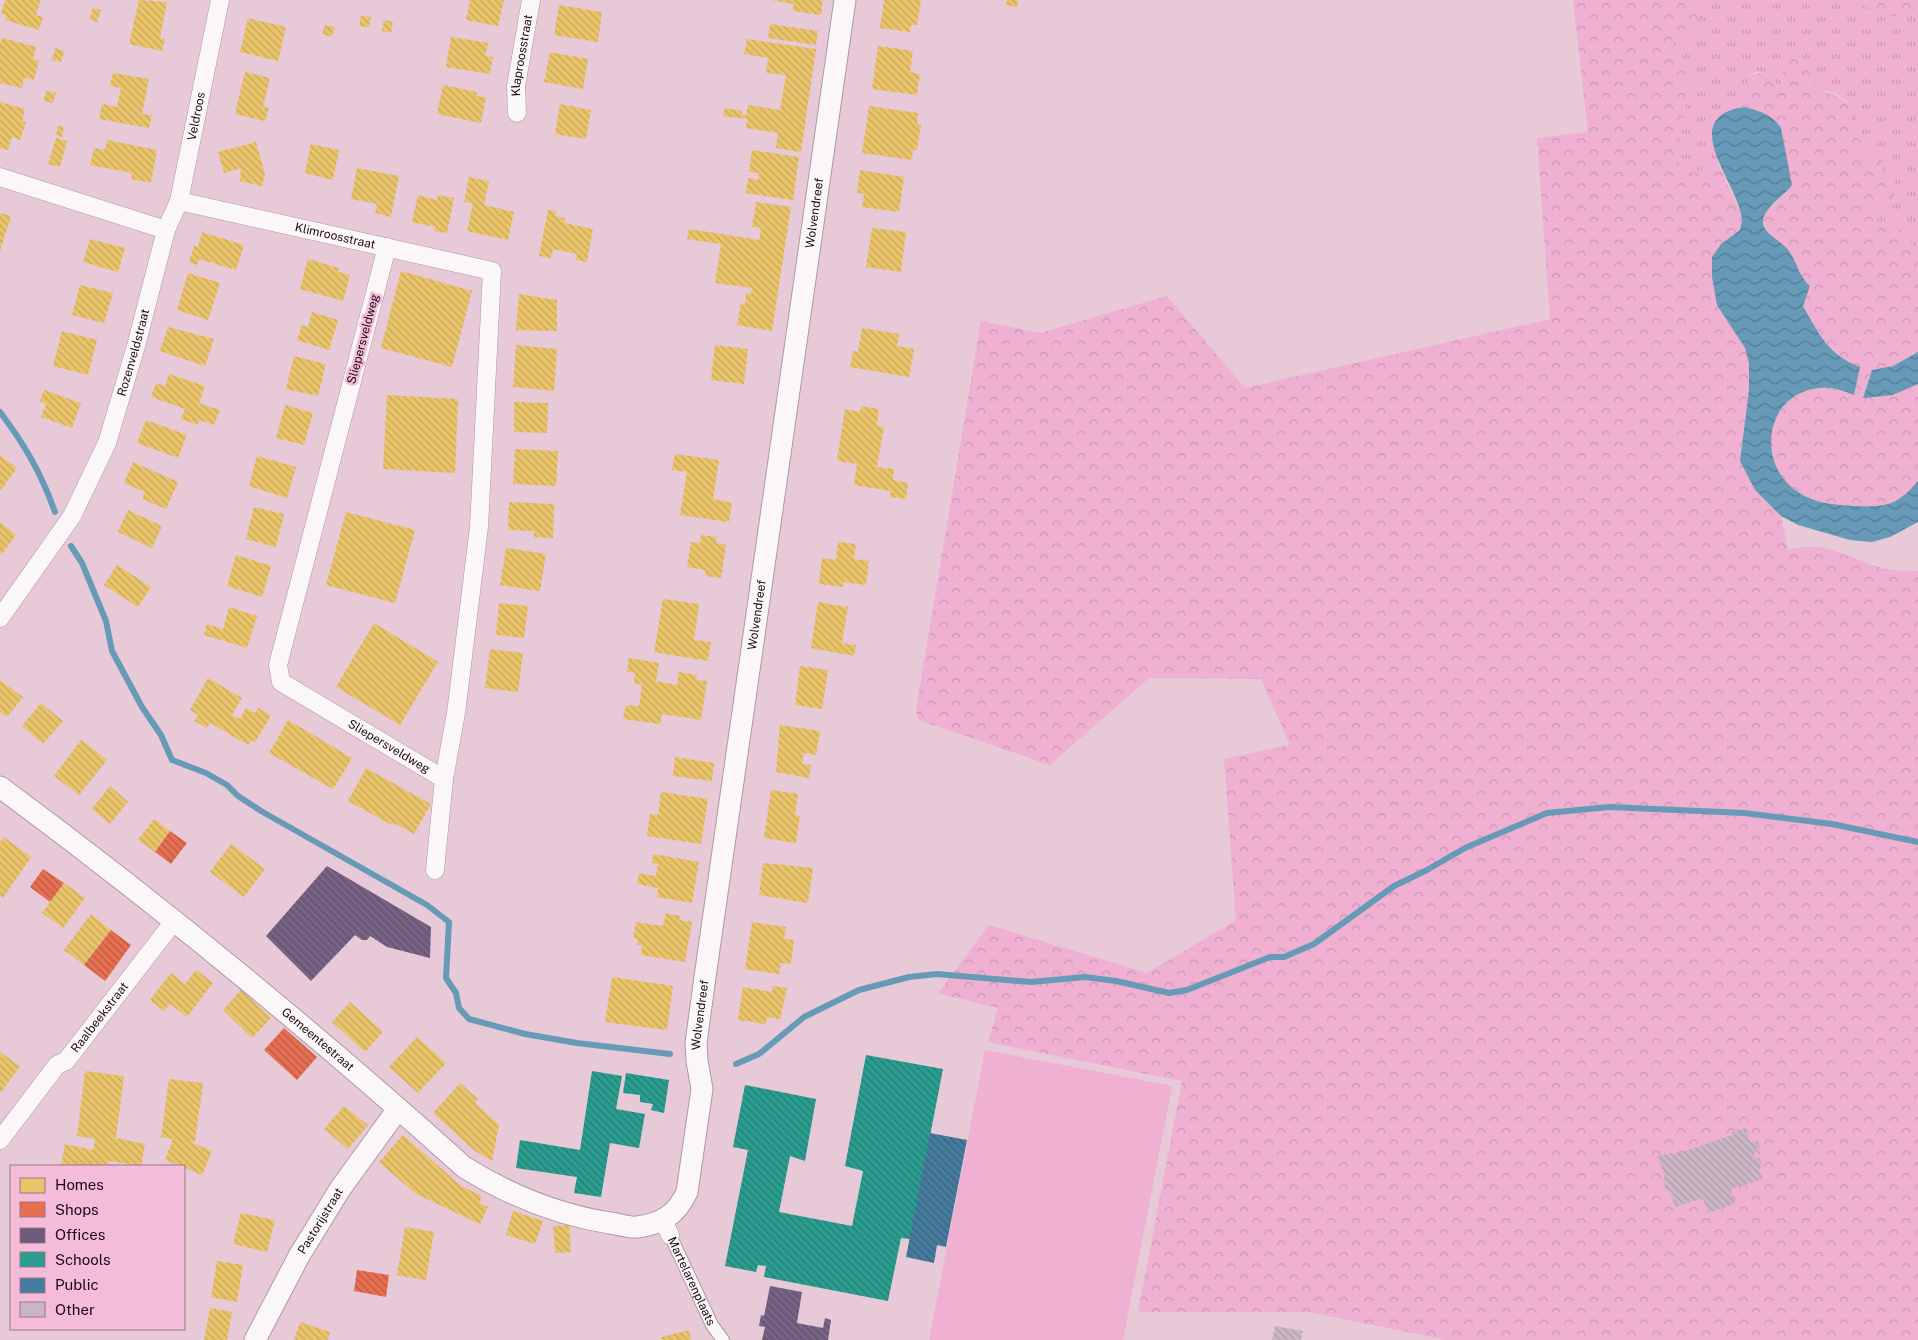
<svg xmlns="http://www.w3.org/2000/svg" width="1918" height="1340" font-family="'Public Sans',sans-serif">
<style>
.grass{fill:url(#grass-tufts)}
.forest{fill:url(#forest-crowns)}
.pitch{fill:#efb0d1}
.water{fill:url(#water-waves)}
.homes{fill:url(#homes-back-hatch)}
.shops{fill:url(#shops-back-hatch)}
.offices{fill:url(#offices-back-hatch)}
.schools{fill:url(#schools-back-hatch)}
.public{fill:url(#public-back-hatch)}
.lines{fill:none;stroke-linecap:round;stroke-linejoin:round}
.stream{stroke:#669ab6;stroke-width:6}
.building{fill:url(#building-back-hatch)}
.pedestrian-casing{stroke:#ae98a3;stroke-width:14}
.minor-casing{stroke:#ae98a3;stroke-width:19}
.tertiary-casing{stroke:#ae98a3;stroke-width:23}
.pedestrian{stroke:#fbf7f9;stroke-width:12}
.minor{stroke:#fbf7f9;stroke-width:18}
.tertiary{stroke:#fbf7f9;stroke-width:21}
.labels{text-anchor:middle;stroke-width:5;stroke-linejoin:round;paint-order:stroke}
.street-label{font-size:12px;fill:#1c0913;stroke:#f4bcd8}
</style>
<defs>
<pattern id="grass-tufts" width="24" height="20" patternUnits="userSpaceOnUse" patternTransform="scale(1.25)"><rect width="24" height="20" fill="#efb0d1"/><path d="M3 7l-1-3M5 7V3M7 7l1-3M15 17l-1-3M17 17v-4M19 17l1-3" fill="none" stroke="#cc96b3"/></pattern>
<pattern id="forest-crowns" width="20" height="18" patternUnits="userSpaceOnUse" patternTransform="scale(1.25)"><rect width="20" height="18" fill="#efb0d1"/><path d="M2 6a3 3 0 1 1 6 0M12 15a3 3 0 1 1 6 0" fill="none" stroke="#cc96b3"/></pattern>
<pattern id="water-waves" width="16" height="10" patternUnits="userSpaceOnUse" patternTransform="scale(1.25)"><rect width="16" height="10" fill="#669ab6"/><path d="M0 5q4-4 8 0t8 0" fill="none" stroke="#537c93"/></pattern>
<pattern id="homes-back-hatch" width="6" height="6" patternUnits="userSpaceOnUse" patternTransform="scale(1.25)"><rect width="6" height="6" fill="#e9c46a"/><path d="M-1 5l2 2M0 0l6 6M5-1l2 2" fill="none" stroke="#c7a75b"/></pattern>
<pattern id="shops-back-hatch" width="6" height="6" patternUnits="userSpaceOnUse" patternTransform="scale(1.25)"><rect width="6" height="6" fill="#e76f51"/><path d="M-1 5l2 2M0 0l6 6M5-1l2 2" fill="none" stroke="#ba5942"/></pattern>
<pattern id="offices-back-hatch" width="6" height="6" patternUnits="userSpaceOnUse" patternTransform="scale(1.25)"><rect width="6" height="6" fill="#6d597a"/><path d="M-1 5l2 2M0 0l6 6M5-1l2 2" fill="none" stroke="#80708a"/></pattern>
<pattern id="schools-back-hatch" width="6" height="6" patternUnits="userSpaceOnUse" patternTransform="scale(1.25)"><rect width="6" height="6" fill="#2a9d8f"/><path d="M-1 5l2 2M0 0l6 6M5-1l2 2" fill="none" stroke="#237e74"/></pattern>
<pattern id="public-back-hatch" width="6" height="6" patternUnits="userSpaceOnUse" patternTransform="scale(1.25)"><rect width="6" height="6" fill="#457b9d"/><path d="M-1 5l2 2M0 0l6 6M5-1l2 2" fill="none" stroke="#39637f"/></pattern>
<pattern id="building-back-hatch" width="6" height="6" patternUnits="userSpaceOnUse" patternTransform="scale(1.25)"><rect width="6" height="6" fill="#ccb6c5"/><path d="M-1 5l2 2M0 0l6 6M5-1l2 2" fill="none" stroke="#af9ba8"/></pattern>
</defs>
<rect width="100%" height="100%" fill="#e7c9d8"/>
<polygon class="grass" points="1691,0 1855,0 1885,17 1918,15 1918,249 1894,228 1879,225 1874,217 1882,176 1860,155 1861,141 1851,131 1853,107 1837,94 1815,88 1793,58 1782,73 1783,84 1778,87 1773,77 1757,71 1748,76 1745,107 1733,109 1712,128 1718,163 1695,173 1675,162 1691,77 1672,41 1700,29"/>
<g class="forest">
<path d="M1573 0H1691L1701 29 1672 41 1691 77 1676 162 1695 173 1718 163 1742 216 1740 230 1721 244 1713 257 1712 277 1717 305 1745 348 1749 363V390L1740 461 1755 490 1781 516 1788 550C1825 539 1848 558 1882 568 1893 572 1907 570 1918 571V1340H1446L1309 1312H1138L1182 1081 988 1042 998 1008 938 993 989 925 1147 973 1236 920 1224 759 1290 745 1261 679 1149 678 1050 765 919 720 916 710 981 321 1040 333 1167 296 1245 388 1550 319 1537 138 1588 132Z"/>
<polygon points="1855,0 1918,0 1918,15 1885,17"/>
<path d="M1792 58C1810 64 1817 68 1815 88L1836 96 1857 109 1851 131 1861 141 1860 154 1884 155 1882 176 1894 178V199L1878 205 1875 217 1879 225 1894 227 1918 249V352L1893 366 1872 370 1863 397 1893 395 1918 384V481C1897 506 1886 507 1854 506 1839 505 1823 504 1809 498 1752 475 1762 391 1821 388 1833 387 1843 391 1854 395L1860 367C1828 353 1820 336 1803 306L1810 286C1800 278 1800 267 1793 257 1784 242 1750 227 1768 208 1770 206 1773 206 1774 204 1779 199 1780 197 1786 194L1760 111 1745 107 1748 76 1759 73 1773 77 1778 87 1783 84 1782 73Z"/>
</g>
<polygon class="pitch" points="985,1050 1172,1086 1123,1340 929,1340"/>
<g class="water">
<path d="M1745 107C1760 111 1773 115 1781 128L1792 185C1785 196 1753 214 1766 230 1772 238 1782 242 1789 251 1797 262 1799 277 1810 286L1803 306C1820 336 1828 354 1860 367L1854 395C1843 391 1833 387 1821 388 1762 391 1752 474 1809 498 1823 504 1839 505 1854 506 1886 507 1897 506 1918 481V522L1890 537 1872 542 1850 540 1798 525 1781 516 1755 490 1740 461 1749 390V363L1745 348 1717 305 1712 277V257L1721 244 1740 230C1741 225 1743 219 1741 214 1734 179 1677 116 1745 107Z"/>
<polygon points="1918,352 1918,384 1893,395 1863,398 1872,370 1893,366"/>
</g>
<g class="homes">
<polygon points="5,0 41,0 36,15 43,17 39,30 5,20 6,15 1,14"/>
<polygon points="139,0 167,2 160,38 165,39 162,51 129,44"/>
<polygon points="470,0 504,0 498,26 466,20"/>
<polygon points="771,0 823,0 821,15 793,11 794,4"/>
<polygon points="884,0 921,0 917,25 911,25 910,32 880,28"/>
<polygon points="1007,0 1018,0 1017,7 1006,5"/>
<polygon points="559,5 602,12 598,42 554,35"/>
<polygon points="93,8 101,10 97,22 89,19"/>
<polygon points="361,16 371,17 369,27 359,26"/>
<polygon points="248,18 286,27 278,61 240,52"/>
<polygon points="384,20 393,22 391,33 382,31"/>
<polygon points="770,24 818,31 816,45 768,38"/>
<polygon points="325,25 335,27 332,37 322,34"/>
<polygon points="451,37 488,43 485,56 493,57 490,74 446,67"/>
<polygon points="3,38 36,47 33,59 39,61 34,80 24,78 22,88 0,83 0,43"/>
<polygon points="747,39 816,49 801,152 776,148 778,133 746,128 747,119 723,116 725,108 742,111 742,115 746,115 748,105 780,110 786,75 766,73 768,58 744,54"/>
<polygon points="878,46 913,51 910,72 920,74 917,95 872,89"/>
<polygon points="55,48 64,51 61,62 52,60"/>
<polygon points="550,52 588,59 583,89 544,82"/>
<polygon points="245,72 270,78 263,107 269,108 265,121 235,114"/>
<polygon points="113,73 149,79 142,114 152,115 149,128 99,119 102,104 117,107 121,88 110,86"/>
<polygon points="443,85 477,92 476,96 486,97 481,123 437,114"/>
<polygon points="46,91 56,93 53,103 44,101"/>
<polygon points="0,102 25,109 22,121 26,122 20,140 12,137 8,150 0,148"/>
<polygon points="560,104 591,110 586,139 555,134"/>
<polygon points="869,106 918,113 917,124 921,125 917,150 913,150 912,160 862,153"/>
<polygon points="58,126 64,127 62,137 56,135"/>
<polygon points="56,138 67,141 60,167 48,164"/>
<polygon points="107,140 157,150 151,183 131,179 132,173 90,165 94,148 105,150"/>
<polygon points="256,142 265,174 262,186 240,181 241,168 224,173 218,152"/>
<polygon points="311,144 339,150 333,180 305,173"/>
<polygon points="752,150 799,157 793,200 746,193 748,178 758,180 759,173 749,172"/>
<polygon points="357,168 399,176 391,217 375,213 377,204 351,199"/>
<polygon points="860,170 904,177 899,212 862,207 864,194 857,193"/>
<polygon points="469,177 489,181 484,205 514,212 508,240 467,231 473,203 464,202"/>
<polygon points="418,195 437,200 438,195 454,198 447,233 434,231 435,227 412,222"/>
<polygon points="756,202 791,207 772,331 737,325 741,303 745,304 746,293 751,294 752,288 715,283 721,244 687,239 689,229 759,240 761,228 752,227"/>
<polygon points="548,210 556,211 555,216 565,218 564,223 593,229 587,262 576,260 577,254 553,249 551,258 539,256"/>
<polygon points="0,213 11,216 0,251"/>
<polygon points="872,228 906,232 901,272 866,267"/>
<polygon points="202,232 244,245 236,270 199,259 197,265 189,262 194,246 198,247"/>
<polygon points="90,239 125,248 118,272 83,262"/>
<polygon points="308,259 339,268 338,272 350,275 343,301 300,289"/>
<polygon points="401,271 472,291 452,367 381,348"/>
<polygon points="188,273 220,283 208,320 177,310"/>
<polygon points="80,285 113,293 104,323 72,315"/>
<polygon points="519,294 557,300 557,331 516,330"/>
<polygon points="312,312 338,320 329,350 297,340 302,325 308,327"/>
<polygon points="168,327 214,339 205,366 160,351"/>
<polygon points="862,328 899,334 897,346 914,349 909,377 850,367 853,351 858,352"/>
<polygon points="62,331 97,340 88,375 53,366"/>
<polygon points="516,345 557,349 554,391 513,387"/>
<polygon points="715,345 748,349 744,384 711,380"/>
<polygon points="294,356 326,364 318,396 286,389"/>
<polygon points="169,374 205,386 199,403 220,410 214,425 199,420 198,425 181,419 185,409 151,397 156,383 165,386"/>
<polygon points="44,390 81,403 72,428 41,417 46,404 40,401"/>
<polygon points="387,395 458,399 455,473 383,469"/>
<polygon points="514,402 548,403 547,433 514,432"/>
<polygon points="285,405 313,413 304,445 276,438"/>
<polygon points="861,406 879,409 877,425 884,427 877,467 894,469 893,480 908,483 906,499 890,497 891,491 854,485 857,464 837,461 845,409 860,412"/>
<polygon points="146,420 187,435 178,458 137,443"/>
<polygon points="515,449 558,451 556,486 513,484"/>
<polygon points="675,454 719,460 713,499 732,503 729,522 680,515 687,472 672,470"/>
<polygon points="0,455 17,468 0,491"/>
<polygon points="257,456 296,467 287,498 249,486"/>
<polygon points="133,462 178,482 166,509 142,499 145,492 124,483"/>
<polygon points="509,502 554,504 553,538 534,537 534,531 508,530"/>
<polygon points="254,507 284,514 276,547 246,539"/>
<polygon points="128,510 162,526 152,548 118,532"/>
<polygon points="346,512 415,530 395,603 326,585"/>
<polygon points="0,522 16,535 2,554 0,552"/>
<polygon points="701,535 717,537 716,543 726,545 721,578 705,576 705,570 687,567 691,542 700,543"/>
<polygon points="838,542 856,544 854,559 869,561 866,585 844,582 843,587 819,584 822,558 836,560"/>
<polygon points="506,548 546,554 540,591 500,585"/>
<polygon points="236,555 271,566 262,597 227,586"/>
<polygon points="117,565 151,587 138,607 104,585"/>
<polygon points="663,599 699,604 694,640 711,642 708,661 654,652"/>
<polygon points="818,602 848,607 842,643 856,645 854,656 811,648"/>
<polygon points="499,603 528,606 524,638 496,635"/>
<polygon points="229,607 257,616 247,648 204,635 207,624 223,629"/>
<polygon points="374,623 438,662 400,725 336,687"/>
<polygon points="490,649 523,653 518,692 485,688"/>
<polygon points="629,658 659,663 656,681 677,685 679,672 697,675 696,680 707,681 701,720 662,714 660,724 623,719 626,705 639,706 642,685 634,683 635,673 627,672"/>
<polygon points="800,666 828,670 822,709 795,705"/>
<polygon points="208,678 242,698 232,715 240,719 246,708 255,713 258,708 271,715 255,742 251,740 248,745 210,723 207,728 194,721 198,715 190,710"/>
<polygon points="0,680 23,697 7,717 0,712"/>
<polygon points="41,703 63,721 43,744 22,726"/>
<polygon points="288,720 352,758 333,789 269,753"/>
<polygon points="780,725 820,731 816,755 804,753 802,764 811,765 809,778 776,772"/>
<polygon points="81,740 107,760 79,795 54,776"/>
<polygon points="675,757 714,763 712,781 673,776"/>
<polygon points="366,768 431,804 414,834 394,823 392,825 348,801"/>
<polygon points="110,786 128,802 110,824 92,809"/>
<polygon points="771,790 798,794 795,815 800,816 796,843 764,838"/>
<polygon points="661,792 708,799 701,844 647,836 650,814 658,815"/>
<polygon points="154,819 170,831 155,852 138,840"/>
<polygon points="4,837 31,857 3,898 0,896 0,842"/>
<polygon points="231,844 265,869 244,897 210,872"/>
<polygon points="653,854 699,862 692,903 657,897 658,888 637,884 639,873 656,876 658,864 652,863"/>
<polygon points="763,863 813,868 808,903 759,895"/>
<polygon points="64,883 85,898 63,928 42,913"/>
<polygon points="666,913 680,916 679,920 692,922 685,962 641,955 642,945 637,945 638,939 633,938 636,922 663,926"/>
<polygon points="91,914 111,930 84,965 64,950"/>
<polygon points="752,922 786,927 784,939 794,940 791,964 781,963 779,974 745,969"/>
<polygon points="196,970 213,983 187,1017 170,1004 164,1011 150,1000 171,973 185,984"/>
<polygon points="612,977 673,986 667,1030 605,1022"/>
<polygon points="773,986 787,988 780,1019 767,1017 766,1024 738,1020 743,987 772,992"/>
<polygon points="241,990 271,1018 252,1038 223,1010"/>
<polygon points="350,1002 383,1032 365,1052 332,1022"/>
<polygon points="417,1037 446,1063 418,1093 389,1067"/>
<polygon points="0,1052 20,1066 1,1093 0,1092"/>
<polygon points="85,1071 124,1076 116,1138 145,1144 141,1166 108,1161 107,1166 61,1166 65,1144 93,1150 95,1139 77,1136"/>
<polygon points="169,1079 203,1083 195,1142 188,1141 212,1151 202,1175 165,1160 173,1139 161,1137"/>
<polygon points="460,1083 478,1099 475,1103 499,1125 492,1161 475,1151 433,1113"/>
<polygon points="344,1106 368,1125 348,1149 324,1129"/>
<polygon points="403,1135 461,1186 482,1196 479,1203 488,1207 480,1224 416,1194 379,1162"/>
<polygon points="513,1211 543,1221 535,1244 506,1235"/>
<polygon points="241,1213 275,1220 267,1252 233,1244"/>
<polygon points="569,1225 571,1252 555,1253 553,1226"/>
<polygon points="405,1227 434,1232 426,1280 397,1275"/>
<polygon points="217,1261 243,1265 237,1302 211,1297"/>
<polygon points="210,1308 232,1312 227,1340 204,1340"/>
<polygon points="300,1322 330,1332 328,1340 294,1340"/>
<polygon points="689,1330 691,1340 662,1340 661,1337"/>
</g>
<g class="shops">
<polygon points="170,831 187,843 171,864 155,852"/>
<polygon points="43,869 64,883 50,902 30,887"/>
<polygon points="111,930 131,945 105,981 84,965"/>
<polygon points="284,1028 317,1057 297,1080 264,1050"/>
<polygon points="357,1270 389,1275 386,1297 354,1291"/>
</g>
<g class="offices">
<polygon points="327,866 431,927 430,958 387,947 370,936 367,940 362,940 355,935 311,981 266,936"/>
<polygon points="770,1286 802,1292 797,1323 823,1328 825,1318 831,1320 828,1340 762,1340 765,1327 759,1326 761,1315 764,1316"/>
</g>
<g class="schools">
<polygon points="866,1055 943,1069 910,1239 901,1238 888,1301 764,1277 766,1266 758,1265 756,1272 725,1266 748,1150 733,1147 745,1085 816,1099 805,1161 790,1156 779,1212 852,1226 863,1171 845,1166"/>
<polygon points="592,1071 622,1076 616,1109 645,1114 639,1148 610,1143 601,1197 574,1193 577,1177 516,1168 520,1140 580,1150"/>
<polygon points="626,1073 669,1080 664,1113 651,1110 653,1104 640,1102 640,1095 623,1093"/>
</g>
<polygon class="public" points="930,1133 967,1140 946,1247 937,1245 934,1263 906,1257"/>
<g class="lines">
<g class="stream">
<path d="M0 412C25 445 41 473 55 512"/>
<polyline points="71,546 82,563 106,621 112,651 142,707 161,735 172,760 206,773 227,785 238,796 261,811 427,905 449,922 446,978 456,993 459,1008 469,1019 525,1034 577,1043 670,1054"/>
<polyline points="736,1064 759,1054 804,1017 859,990 909,977 937,974 1031,982 1085,977 1116,981 1169,993 1187,990 1270,957 1284,957 1314,944 1394,886 1427,870 1465,848 1547,813 1610,807 1744,813 1832,824 1918,842"/>
</g>
</g>
<g class="building">
<polygon points="1746,1128 1750,1142 1758,1141 1760,1147 1754,1152 1755,1157 1760,1159 1762,1165 1759,1170 1763,1179 1733,1188 1731,1190 1735,1204 1708,1213 1703,1198 1675,1207 1670,1190 1667,1191 1663,1178 1665,1177 1658,1156 1672,1153 1673,1155 1733,1135 1732,1132"/>
<polygon points="1275,1326 1303,1331 1301,1340 1272,1340"/>
</g>
<g class="lines">
<g class="pedestrian-casing">
<g id="pedestrian">
<path id="s1" d="M670 1235 712 1325 723 1340"/>
</g>
</g>
<g class="minor-casing">
<g id="minor">
<path id="s2" d="M517 113 516 86 531 0"/>
<polyline points="0,177 166,230"/>
<path id="s3" d="M179 201 492 271 479 527 456 713 444 779 435 870"/>
<path id="s4" d="M387 247 278 665 281 682 444 779"/>
<path id="s5" d="M0 618 72 516 107 443 136 346 166 230 179 201 220 0"/>
<path id="s6" d="M0 1140 57 1065 66 1061 175 920"/>
<polyline points="663,1220 670,1235"/>
</g>
</g>
<g class="tertiary-casing">
<g id="tertiary">
<path id="s7" d="M0 787C161 906 315 1033 464 1167 509 1195 558 1215 610 1223 618 1224 629 1228 637 1227 662 1224 677 1214 687 1192L702 1089 697 1061 696 1043 705 977 845 0"/>
<path id="s8" d="M255 1340 299 1256 340 1189 398 1109"/>
</g>
</g>
<use href="#pedestrian" class="pedestrian"/>
<use href="#minor" class="minor"/>
<use href="#tertiary" class="tertiary"/>
</g>
<g class="labels">
<g class="street-label">
<text dy="4" stroke="none"><textPath href="#s2" startOffset="58">Klaproosstraat</textPath></text>
<text dy="4" stroke="none"><textPath href="#s5" startOffset="545">Veldroos</textPath></text>
<text dy="4" stroke="none"><textPath href="#s7" startOffset="1838">Wolvendreef</textPath></text>
<text dy="4" stroke="none"><textPath href="#s3" startOffset="160">Klimroosstraat</textPath></text>
<text transform="translate(363 339) rotate(-75)" y="4">Sliepersveldweg</text>
<text dy="4" stroke="none"><textPath href="#s5" startOffset="300">Rozenveldstraat</textPath></text>
<text dy="4" stroke="none"><textPath href="#s7" startOffset="1432">Wolvendreef</textPath></text>
<text dy="4" stroke="none"><textPath href="#s4" startOffset="575">Sliepersveldweg</textPath></text>
<text dy="4" stroke="none"><textPath href="#s7" startOffset="1028">Wolvendreef</textPath></text>
<text dy="4" stroke="none"><textPath href="#s6" startOffset="159">Raalbeekstraat</textPath></text>
<text dy="4" stroke="none"><textPath href="#s7" startOffset="406">Gemeentestraat</textPath></text>
<text dy="4" stroke="none"><textPath href="#s8" startOffset="136">Pastorijstraat</textPath></text>
<text dy="4" stroke="none"><textPath href="#s1" startOffset="51">Martelarenplaats</textPath></text>
</g>
</g>
<rect x="10" y="1165" width="175" height="165" fill="#f4bcd8" stroke="#9e7489"/>
<rect x="20" y="1178" width="25" height="15" fill="#e9c46a" stroke="#9e7489"/>
<text x="55" y="1190" font-size="15" fill="#1c0913">Homes</text>
<rect x="20" y="1202" width="25" height="15" fill="#e76f51" stroke="#9e7489"/>
<text x="55" y="1215" font-size="15" fill="#1c0913">Shops</text>
<rect x="20" y="1228" width="25" height="15" fill="#6d597a" stroke="#9e7489"/>
<text x="55" y="1240" font-size="15" fill="#1c0913">Offices</text>
<rect x="20" y="1252" width="25" height="15" fill="#2a9d8f" stroke="#9e7489"/>
<text x="55" y="1265" font-size="15" fill="#1c0913">Schools</text>
<rect x="20" y="1278" width="25" height="15" fill="#457b9d" stroke="#9e7489"/>
<text x="55" y="1290" font-size="15" fill="#1c0913">Public</text>
<rect x="20" y="1302" width="25" height="15" fill="#ccb6c5" stroke="#9e7489"/>
<text x="55" y="1315" font-size="15" fill="#1c0913">Other</text>
</svg>
